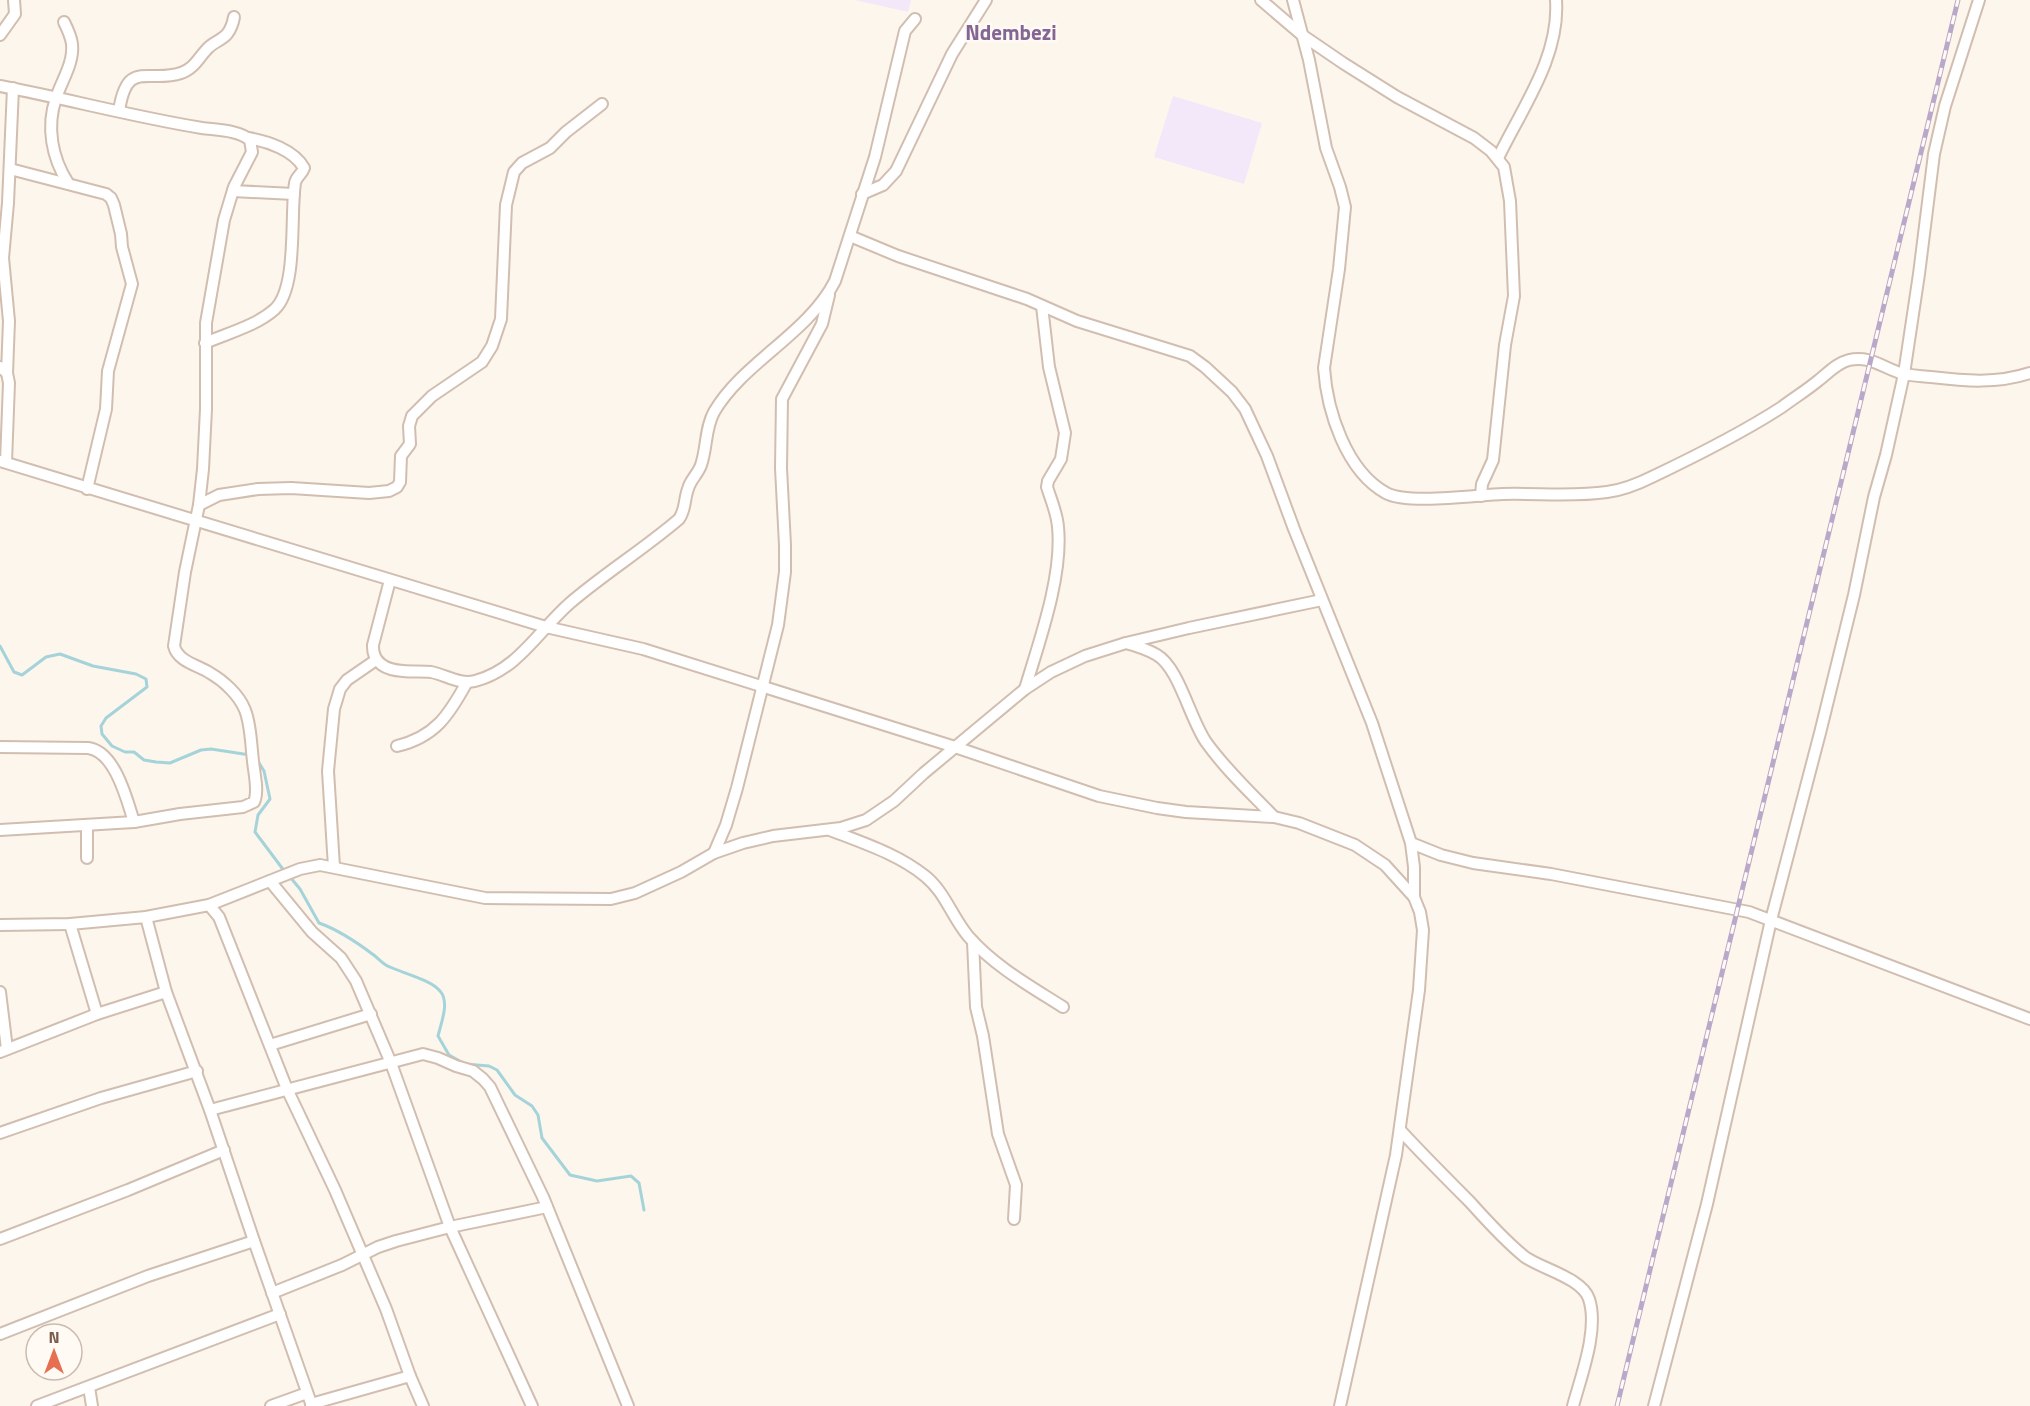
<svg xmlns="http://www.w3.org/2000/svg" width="2030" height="1406" font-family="'Titillium Web',sans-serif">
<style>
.education{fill:#f3e8fa}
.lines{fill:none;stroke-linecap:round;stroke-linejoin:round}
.stream{stroke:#a5d3da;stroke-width:3}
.street-casing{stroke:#d1beb0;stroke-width:14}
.street{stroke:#fff;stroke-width:10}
.rail-casing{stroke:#b9a8c9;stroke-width:5}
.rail{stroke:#fffaf3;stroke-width:3;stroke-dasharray:9;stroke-linecap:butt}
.labels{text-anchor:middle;stroke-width:5;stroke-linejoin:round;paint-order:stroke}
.quarter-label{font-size:21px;font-weight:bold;fill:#846695;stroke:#fffaf3}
</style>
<rect width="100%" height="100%" fill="#fdf6ec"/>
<g class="education">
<polygon points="855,0 911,0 908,12"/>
<polygon points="1173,96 1262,123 1244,184 1154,157"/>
</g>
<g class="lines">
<g class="stream">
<polyline points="0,646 14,672 22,675 46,657 60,654 93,666 136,674 146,679 147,687 106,718 101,726 102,734 112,746 125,752 134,752 144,760 156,762 170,763 201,750 211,749 250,755"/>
<polyline points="256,758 264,771 270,799 258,815 255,832 285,872"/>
<path d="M290 877 300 889 319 923C339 930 358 943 375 956 380 960 384 965 390 967 403 973 431 980 440 991 450 1002 441 1023 438 1036L449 1055 465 1064 489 1066 497 1070 515 1095 532 1106 538 1115 542 1138 570 1175 597 1181 631 1176 639 1183 644 1210"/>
</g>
<g class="street-casing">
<g id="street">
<polyline points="1261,0 1302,35 1343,63 1397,97 1474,138 1491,151 1504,167 1510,201 1514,296 1505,345 1493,460 1482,484 1481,496"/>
<path d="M1293 0 1309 60 1326 148 1340 187 1345 207 1339 269 1324 368C1327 411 1346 471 1386 493 1408 505 1476 495 1503 494 1538 493 1573 497 1607 492 1624 490 1640 483 1654 476 1698 455 1742 433 1782 407 1794 398 1807 390 1819 380 1828 373 1837 363 1849 360 1871 355 1884 369 1904 374 1913 376 1923 376 1931 377 1965 381 1997 384 2030 373"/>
<path d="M64 22C67 28 71 36 72 44 74 63 62 80 56 98 46 127 52 158 68 183"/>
<polyline points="0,35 15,14 14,0"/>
<path d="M0 86C68 99 134 117 202 128 216 130 239 130 250 140L252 152 234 187 224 220 206 323V409L203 469 199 505 185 572 174 646C178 662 198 665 210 673 224 681 239 695 245 710 251 725 251 745 253 761 254 773 259 791 254 802L243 807 180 814 134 822 0 830"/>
<path d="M119 111C127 58 148 84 181 73 194 69 199 57 208 48 214 42 222 40 227 34 231 29 233 23 234 17"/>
<path d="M1498 158C1522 108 1560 57 1556 0"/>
<polyline points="10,169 106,194 111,198 114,205 121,234 122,247 132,284 108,371 106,409 87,489"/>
<polyline points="233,191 294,194"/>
<polyline points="862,194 883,185 896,171 952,54 986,0"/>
<polyline points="850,236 898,256 1027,299 1077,321 1190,356 1205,367 1232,392 1245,409 1267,456 1294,529 1372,723 1411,843 1414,867 1414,897"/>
<path d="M205 343C228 333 256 326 275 309 298 287 290 215 295 183 296 177 302 174 304 168 294 150 267 141 248 138"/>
<polyline points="0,367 7,373 9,383 6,462"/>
<polyline points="7,373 9,321 3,258 8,203 13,88"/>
<polyline points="0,461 546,627 643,649 955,747 1099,796 1157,808 1186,812 1274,817 1299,823 1355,845 1385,865 1414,897 1420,912 1423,930 1419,990 1396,1155 1340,1406"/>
<polyline points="199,505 219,495 258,489 291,488 369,493 389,491 397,487 400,482 401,456 410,444 409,426 412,416 432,396 482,362 492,346 501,319 506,205 514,172 522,163 550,148 566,132 602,104"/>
<path d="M390 580 373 645C372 664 387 670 403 671 413 672 422 671 431 672 446 675 460 685 475 681 518 670 539 630 570 603 605 573 644 549 679 519 686 509 684 499 688 489 690 480 698 474 701 465 707 448 705 428 714 412 743 362 808 334 835 281L875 157 905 31 915 19"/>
<path d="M1126 643C1137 646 1147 649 1157 655 1179 668 1190 719 1206 742 1226 770 1251 793 1274 817"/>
<path d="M1025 689C1039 642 1063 576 1058 527 1057 513 1051 500 1047 487L1048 481 1061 459 1065 433 1049 367 1042 306"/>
<path d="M397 746C435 737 449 715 467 682"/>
<path d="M0 747 88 748C115 751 127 800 134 822"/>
<polyline points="87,825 87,858"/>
<path d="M830 830C863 843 898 854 925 876 945 892 952 917 968 936 994 966 1030 986 1063 1007"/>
<polyline points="1411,843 1441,855 1473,863 1551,874 1749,912 2030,1019"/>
<polyline points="714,853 726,825 737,788 778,625 785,572 785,545 781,468 782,399 822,324 829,295"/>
<polyline points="334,867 328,771 334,709 340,689 347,680 376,660"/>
<polyline points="270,881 312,932 341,958 356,981 391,1063 450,1227 532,1406"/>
<polyline points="209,905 300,869 320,865 485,898 611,899 635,893 681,872 714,853 743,843 773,836 841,828 866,820 894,801 924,773 1025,689 1051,672 1085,656 1126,643 1189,628 1322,600"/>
<polyline points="146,917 209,905 219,917 287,1089 335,1190 386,1309 410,1376 423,1406"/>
<polyline points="70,924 97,1014"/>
<polyline points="0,925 70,924 146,917 166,992 210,1110 254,1241 312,1406"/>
<polyline points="973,942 976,1007 983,1036 998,1134 1016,1185 1014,1219"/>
<polyline points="0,992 7,1049"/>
<polyline points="270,1045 371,1014"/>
<polyline points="0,1052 97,1014 166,992"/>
<polyline points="210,1110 423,1054 438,1058 456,1066 473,1071 483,1079 490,1087 543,1197 628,1406"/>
<path d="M1400 1130C1423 1155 1446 1178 1470 1202 1487 1221 1505 1241 1525 1257 1542 1269 1582 1278 1589 1299 1599 1330 1581 1376 1573 1406"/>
<polyline points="0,1133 101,1098 197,1071"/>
<polyline points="0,1239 128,1190 224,1150"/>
<polyline points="272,1293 342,1265 378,1247 396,1241 450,1227 547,1207"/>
<polyline points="0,1334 148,1276 254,1241"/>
<polyline points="89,1387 92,1406"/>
<polyline points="311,1404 410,1376"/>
<polyline points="37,1406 280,1314"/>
<polyline points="271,1406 307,1393"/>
<polyline points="1654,1406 1707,1204 1771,920 1820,733 1854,595 1874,497 1886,455 1904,374 1919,274 1934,154 1945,106 1979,0"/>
</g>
</g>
<use href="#street" class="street"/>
<g class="rail-casing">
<polyline id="rail" points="1617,1406 1958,0"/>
</g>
<use href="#rail" class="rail"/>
</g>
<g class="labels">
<g class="quarter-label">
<text x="1011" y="40">Ndembezi</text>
</g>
</g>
<g transform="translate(54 1352)"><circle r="28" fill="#fffaf3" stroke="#cabbb1" stroke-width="1.5"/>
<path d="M0-4.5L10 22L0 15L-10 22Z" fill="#e76f51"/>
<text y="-9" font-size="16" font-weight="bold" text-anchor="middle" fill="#7a5c4d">N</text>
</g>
</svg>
